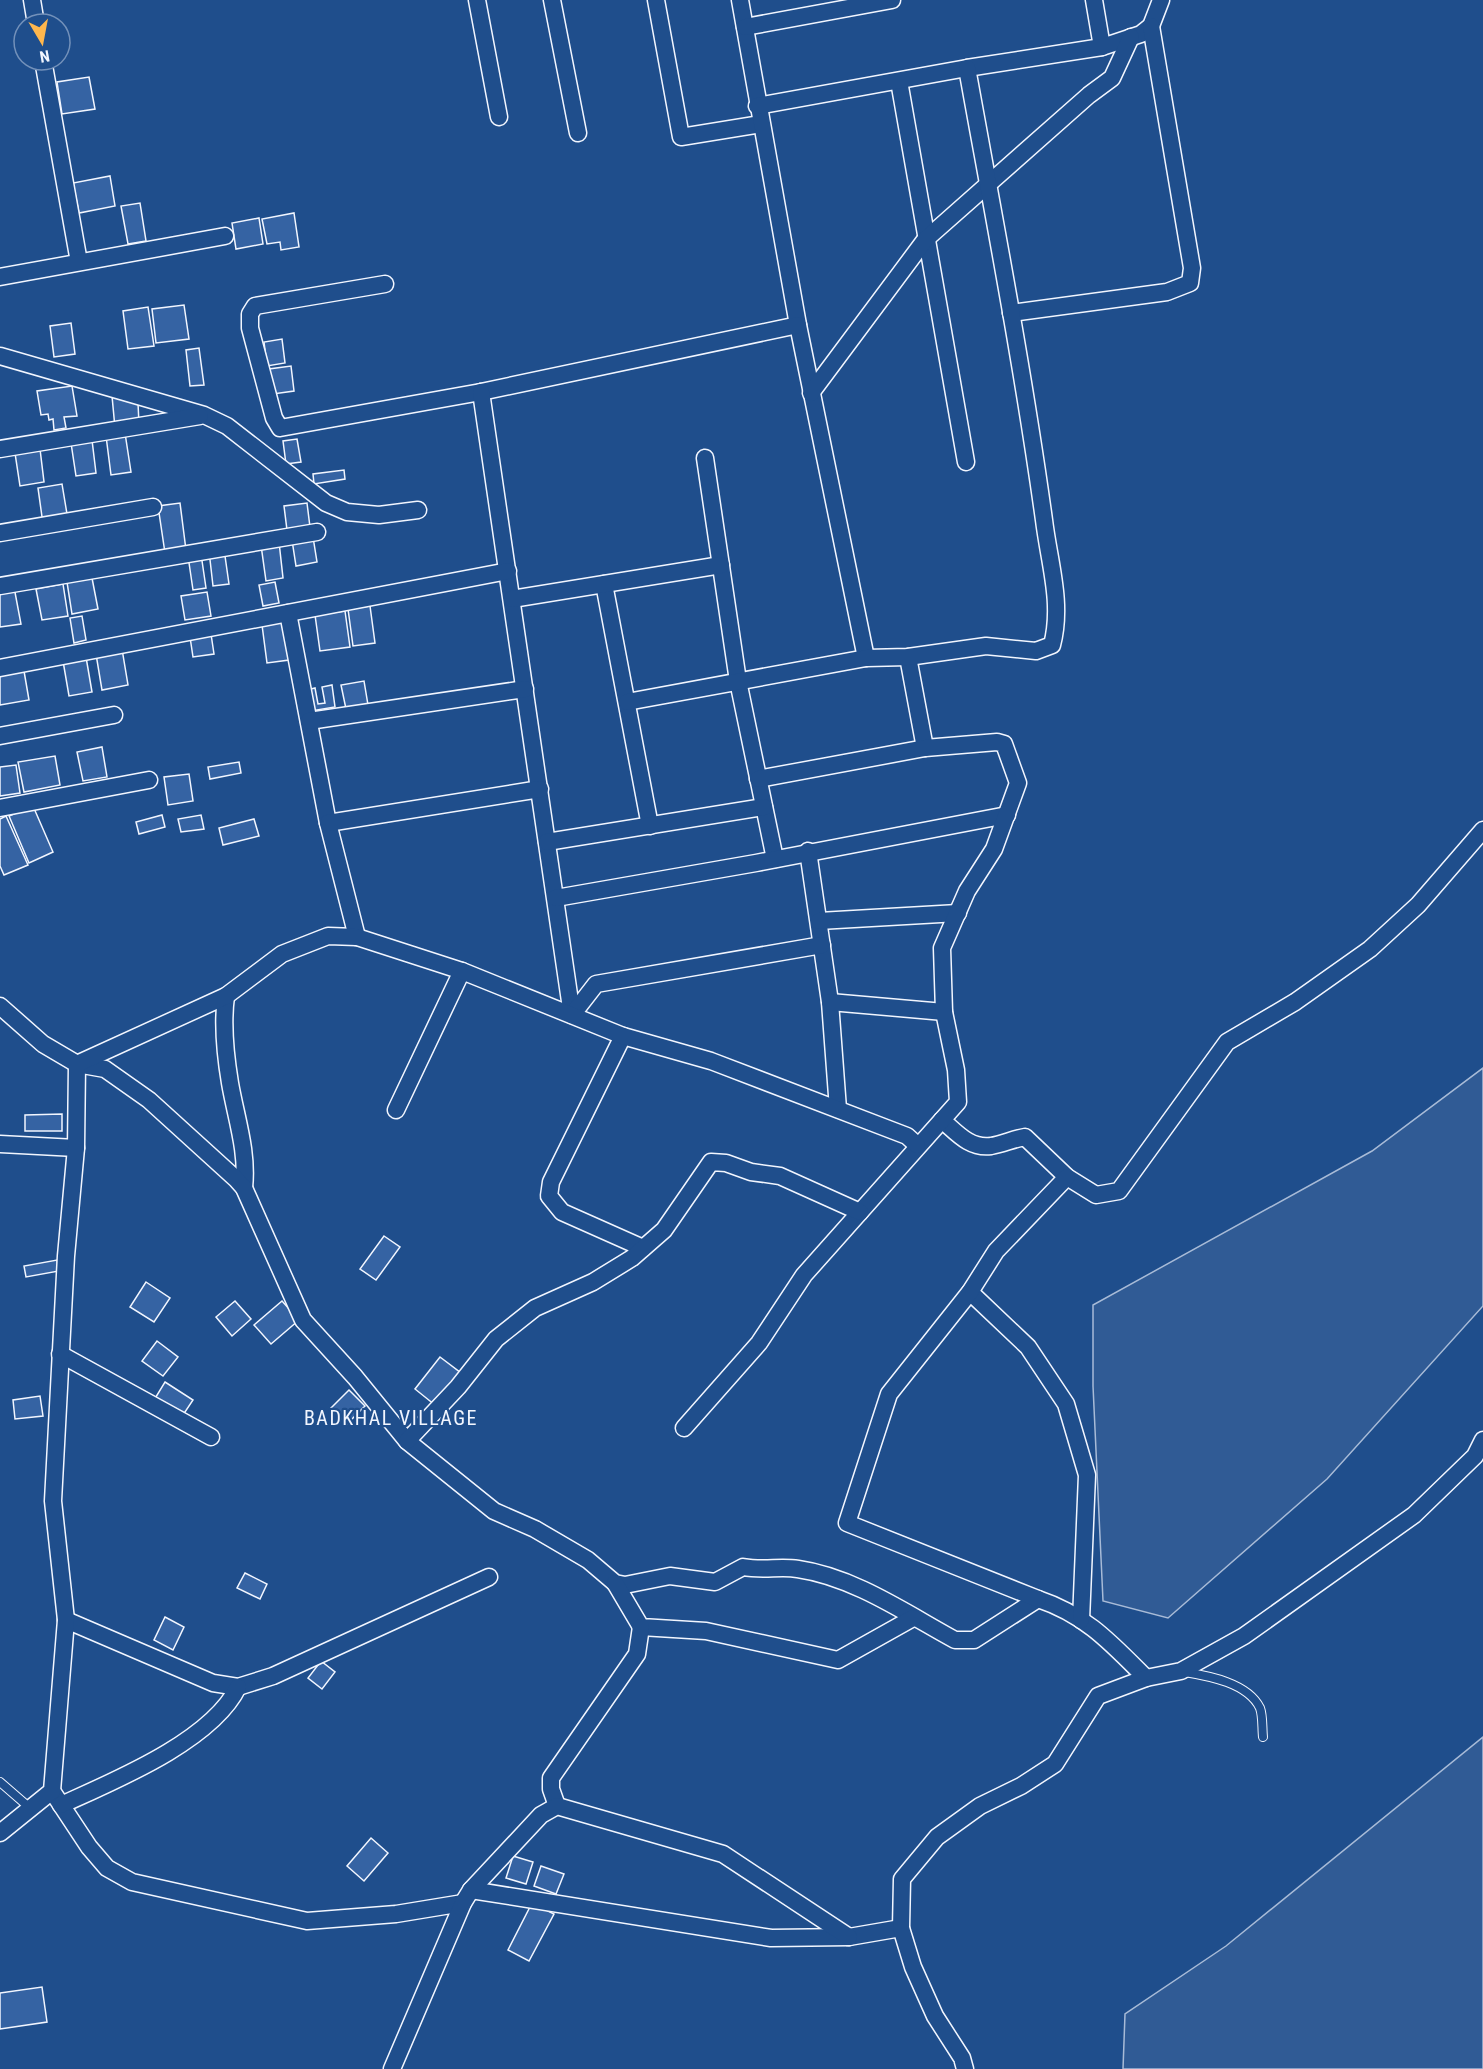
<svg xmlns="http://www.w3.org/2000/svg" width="1483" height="2069" font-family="'Roboto Condensed',sans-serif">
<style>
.built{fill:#305b95;stroke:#a8bbd7;stroke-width:1.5}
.building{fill:#3563a3;stroke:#f2f6ff;stroke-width:1.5}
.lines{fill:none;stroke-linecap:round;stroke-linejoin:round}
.lane-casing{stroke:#f2f6ff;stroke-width:10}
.street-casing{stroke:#f2f6ff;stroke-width:19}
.lane{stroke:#1f4e8c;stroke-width:8}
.street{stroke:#1f4e8c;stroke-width:16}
.labels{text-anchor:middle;stroke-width:4.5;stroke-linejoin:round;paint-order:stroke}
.neighbourhood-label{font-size:20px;letter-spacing:1.5px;fill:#f2f6ff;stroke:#1f4e8c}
</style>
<rect width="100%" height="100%" fill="#1f4e8c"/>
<g class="built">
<polygon points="1483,1068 1483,1306 1327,1479 1168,1618 1103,1601 1093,1386 1093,1305 1372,1151"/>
<polygon points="1483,1737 1483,2069 1123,2069 1125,2014 1226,1946"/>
</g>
<g class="building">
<polygon points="89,77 95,109 62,114 57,82"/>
<polygon points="110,176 115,206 79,213 73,183"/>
<polygon points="140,203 146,241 128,244 121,206"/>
<polygon points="294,213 299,247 281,250 280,242 267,244 262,219"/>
<polygon points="259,218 263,244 236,249 232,223"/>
<polygon points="184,305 189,339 156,343 152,309"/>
<polygon points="148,307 154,346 128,349 123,311"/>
<polygon points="71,323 75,354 54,357 50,326"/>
<polygon points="282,339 285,363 267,366 264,342"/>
<polygon points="199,348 204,385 190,386 186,350"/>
<polygon points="291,366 294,391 273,394 269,369"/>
<polygon points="72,386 77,416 64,417 66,428 54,430 53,419 49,420 48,414 41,415 37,391"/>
<polygon points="112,396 138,403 139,424 115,428"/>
<polygon points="125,433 131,472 111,475 106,436"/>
<polygon points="297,439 301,462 286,464 283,441"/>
<polygon points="92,440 96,473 76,476 71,443"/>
<polygon points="40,449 44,482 20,486 15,453"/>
<polygon points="344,470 345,479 314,484 313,474"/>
<polygon points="62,484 68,520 43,524 38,488"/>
<polygon points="180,503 186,550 165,553 158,506"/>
<polygon points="307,503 310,527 287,530 284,506"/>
<polygon points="313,537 317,562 296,566 292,540"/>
<polygon points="279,542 283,578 266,581 261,545"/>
<polygon points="224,549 229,584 213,586 209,551"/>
<polygon points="201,554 206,588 193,590 188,556"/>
<polygon points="92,578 98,609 72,614 67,582"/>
<polygon points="275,582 279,603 263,606 259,585"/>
<polygon points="63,584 68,616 42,620 36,589"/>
<polygon points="14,587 21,624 0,627 0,589"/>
<polygon points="207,592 211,616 185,620 181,596"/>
<polygon points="370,606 375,643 353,646 348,609"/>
<polygon points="345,611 350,647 320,651 315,615"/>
<polygon points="82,616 86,640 74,643 70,618"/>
<polygon points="283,622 289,660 267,663 262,625"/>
<polygon points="211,634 214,654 193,657 190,637"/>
<polygon points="122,649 128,685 102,690 96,654"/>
<polygon points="86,657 92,692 69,696 63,661"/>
<polygon points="24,671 29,700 0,705 0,675"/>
<polygon points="364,681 368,705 346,709 341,685"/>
<polygon points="332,685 335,707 311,711 307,690 315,688 318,704 325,703 322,687"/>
<polygon points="102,747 107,777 83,781 77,752"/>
<polygon points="55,756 60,785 24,792 18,762"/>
<polygon points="239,762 241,773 210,779 208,767"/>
<polygon points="16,765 20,793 0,796 0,767"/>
<polygon points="189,774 193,801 168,805 164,777"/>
<polygon points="33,806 53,852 29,863 9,816"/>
<polygon points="162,815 165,827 139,834 136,822"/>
<polygon points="201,815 204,829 181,832 178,819"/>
<polygon points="6,816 28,865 4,875 0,866 0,819"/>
<polygon points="254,819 259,836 223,845 219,828"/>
<polygon points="62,1114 62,1131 25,1131 25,1115"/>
<polygon points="384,1236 400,1247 376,1280 360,1269"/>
<polygon points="57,1260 59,1271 26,1277 24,1266"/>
<polygon points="146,1282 170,1298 154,1322 130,1307"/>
<polygon points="235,1301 251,1319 232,1336 216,1317"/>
<polygon points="282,1301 299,1320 271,1344 254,1325"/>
<polygon points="157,1341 178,1357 163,1376 142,1361"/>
<polygon points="440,1357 461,1373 435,1405 415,1389"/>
<polygon points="165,1382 193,1400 181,1418 154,1400"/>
<polygon points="349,1390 365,1406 347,1424 331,1408"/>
<polygon points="40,1396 43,1416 15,1419 13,1400"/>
<polygon points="245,1573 267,1584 260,1599 237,1588"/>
<polygon points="165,1617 184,1627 173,1650 154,1640"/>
<polygon points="321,1661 335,1672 322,1689 308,1678"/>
<polygon points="371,1838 388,1853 364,1881 347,1866"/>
<polygon points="513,1856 533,1862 526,1884 506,1878"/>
<polygon points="541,1866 564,1874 556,1894 534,1886"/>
<polygon points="532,1903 554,1914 529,1961 508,1950"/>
<polygon points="42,1987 47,2022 0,2029 0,1993"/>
</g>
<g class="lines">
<g class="lane-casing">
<g id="lane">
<path d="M1185 1672C1209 1676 1248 1683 1260 1708 1263 1716 1262 1728 1263 1737"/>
<polyline points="0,1782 30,1808"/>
</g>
</g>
<g class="street-casing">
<g id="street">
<polyline points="32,0 36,24"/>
<polyline points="477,0 499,117"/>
<polyline points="552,0 578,133"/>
<polyline points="656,0 681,137 761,124"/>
<polyline points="740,0 798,325 866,658"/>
<polyline points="1094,0 1102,47"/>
<polyline points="745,27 892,0"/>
<polyline points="43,60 79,262"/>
<polyline points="899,81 966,462"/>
<polyline points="757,106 967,68 1102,47 1141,34 1151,26 1161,0"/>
<polyline points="0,277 225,236"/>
<polyline points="385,284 255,306 250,314 250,328 274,418 280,428 481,392 798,325"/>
<polyline points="1011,313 1167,292 1190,283 1192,268 1151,26"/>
<polyline points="0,356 204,415 227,426 326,503 347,512 379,515 418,510"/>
<polyline points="481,392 572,1015"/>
<polyline points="811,393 925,240 1089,95 1112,78 1131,37"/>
<polyline points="0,449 200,416"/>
<polyline points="705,458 738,681 775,859"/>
<polyline points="0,533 153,507"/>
<polyline points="604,584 650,826"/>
<polyline points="0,586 317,532"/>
<polyline points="512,599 721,565"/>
<polyline points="288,613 328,823 357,937"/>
<polyline points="908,657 925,748"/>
<polyline points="0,668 508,571"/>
<path d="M627 702 866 658 908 657 986 646 1036 651 1052 645C1063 603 1049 562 1044 520 1023 368 994 218 967 68"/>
<polyline points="309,721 525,689"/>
<polyline points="0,736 114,715"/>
<polyline points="0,808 149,780"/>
<polyline points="328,823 540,789"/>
<polyline points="547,842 764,807"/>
<polyline points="808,851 830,1002 838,1109"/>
<polyline points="556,898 756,863 1007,815"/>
<polyline points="819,921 958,913"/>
<path d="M226 996C222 1025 225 1053 230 1083 236 1118 248 1151 244 1188"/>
<polyline points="830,1002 944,1012"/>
<path d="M0 1006 43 1044 77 1064 105 1069 149 1100 236 1179 244 1188 303 1320 355 1377 407 1441 494 1511 535 1529 588 1560 615 1583 625 1585 670 1576 715 1582 743 1567C764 1571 779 1566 798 1569 854 1577 907 1614 955 1640H974L1038 1599C1086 1615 1111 1643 1146 1678"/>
<polyline points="572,1015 596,984 822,945"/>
<polyline points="623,1036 551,1182 549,1196 562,1212 643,1248"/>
<polyline points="396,1110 462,971"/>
<path d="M942 1120C957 1133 970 1149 991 1146 1003 1144 1013 1139 1025 1137L1067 1177 1096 1195 1119 1191 1227 1042 1295 1002 1370 949 1418 905 1483 830"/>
<polyline points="0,1144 76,1148"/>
<polyline points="970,1292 1028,1347 1066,1404 1087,1475 1081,1620"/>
<polyline points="60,1354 211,1437"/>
<polyline points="684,1428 759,1343 804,1275 958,1102 956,1070 944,1012 942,948 967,891 994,849 1018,783 1004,744 997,742 925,748 758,779"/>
<polyline points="407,1441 458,1387 496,1339 535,1308 593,1282 632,1258 664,1230 711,1162 726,1163 751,1172 780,1176 860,1212"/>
<polyline points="615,1583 641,1627 706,1631 838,1660 913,1618"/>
<polyline points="1038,1599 847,1523 889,1394 970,1292 996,1251 1067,1177"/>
<polyline points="66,1620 213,1683 238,1687 273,1676 489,1577"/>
<polyline points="52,1791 89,1847 107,1868 132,1882 307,1921 396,1914 463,1903"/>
<path d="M61 1805C114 1781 212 1741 238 1687"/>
<polyline points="557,1806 551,1789 551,1778 637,1654 641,1627"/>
<polyline points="0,1833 52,1791 66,1620 53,1501 66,1256 76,1148 77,1064 226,996 282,954 328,936 357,937 462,971 623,1036 711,1061 907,1136 917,1145"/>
<polyline points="471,1890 771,1938 849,1937 901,1928"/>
<polyline points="392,2069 463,1903 471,1890 541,1815 557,1806 723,1854 849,1937"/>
<polyline points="965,2069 962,2058 935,2016 913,1967 901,1928 902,1879 937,1837 980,1806 1021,1786 1055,1764 1098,1696 1146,1678 1181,1671 1244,1636 1414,1515 1475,1456 1483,1440"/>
</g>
</g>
<use href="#lane" class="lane"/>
<use href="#street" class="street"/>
</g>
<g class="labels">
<g class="neighbourhood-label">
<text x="391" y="1425">BADKHAL VILLAGE</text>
</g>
</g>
<g transform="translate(42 42) rotate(170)"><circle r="28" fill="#1f4e8c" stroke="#7391ba" stroke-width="1.5"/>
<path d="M0-4.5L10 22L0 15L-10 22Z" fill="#ffb74d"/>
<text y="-9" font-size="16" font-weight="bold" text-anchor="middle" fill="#f2f6ff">N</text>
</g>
</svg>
